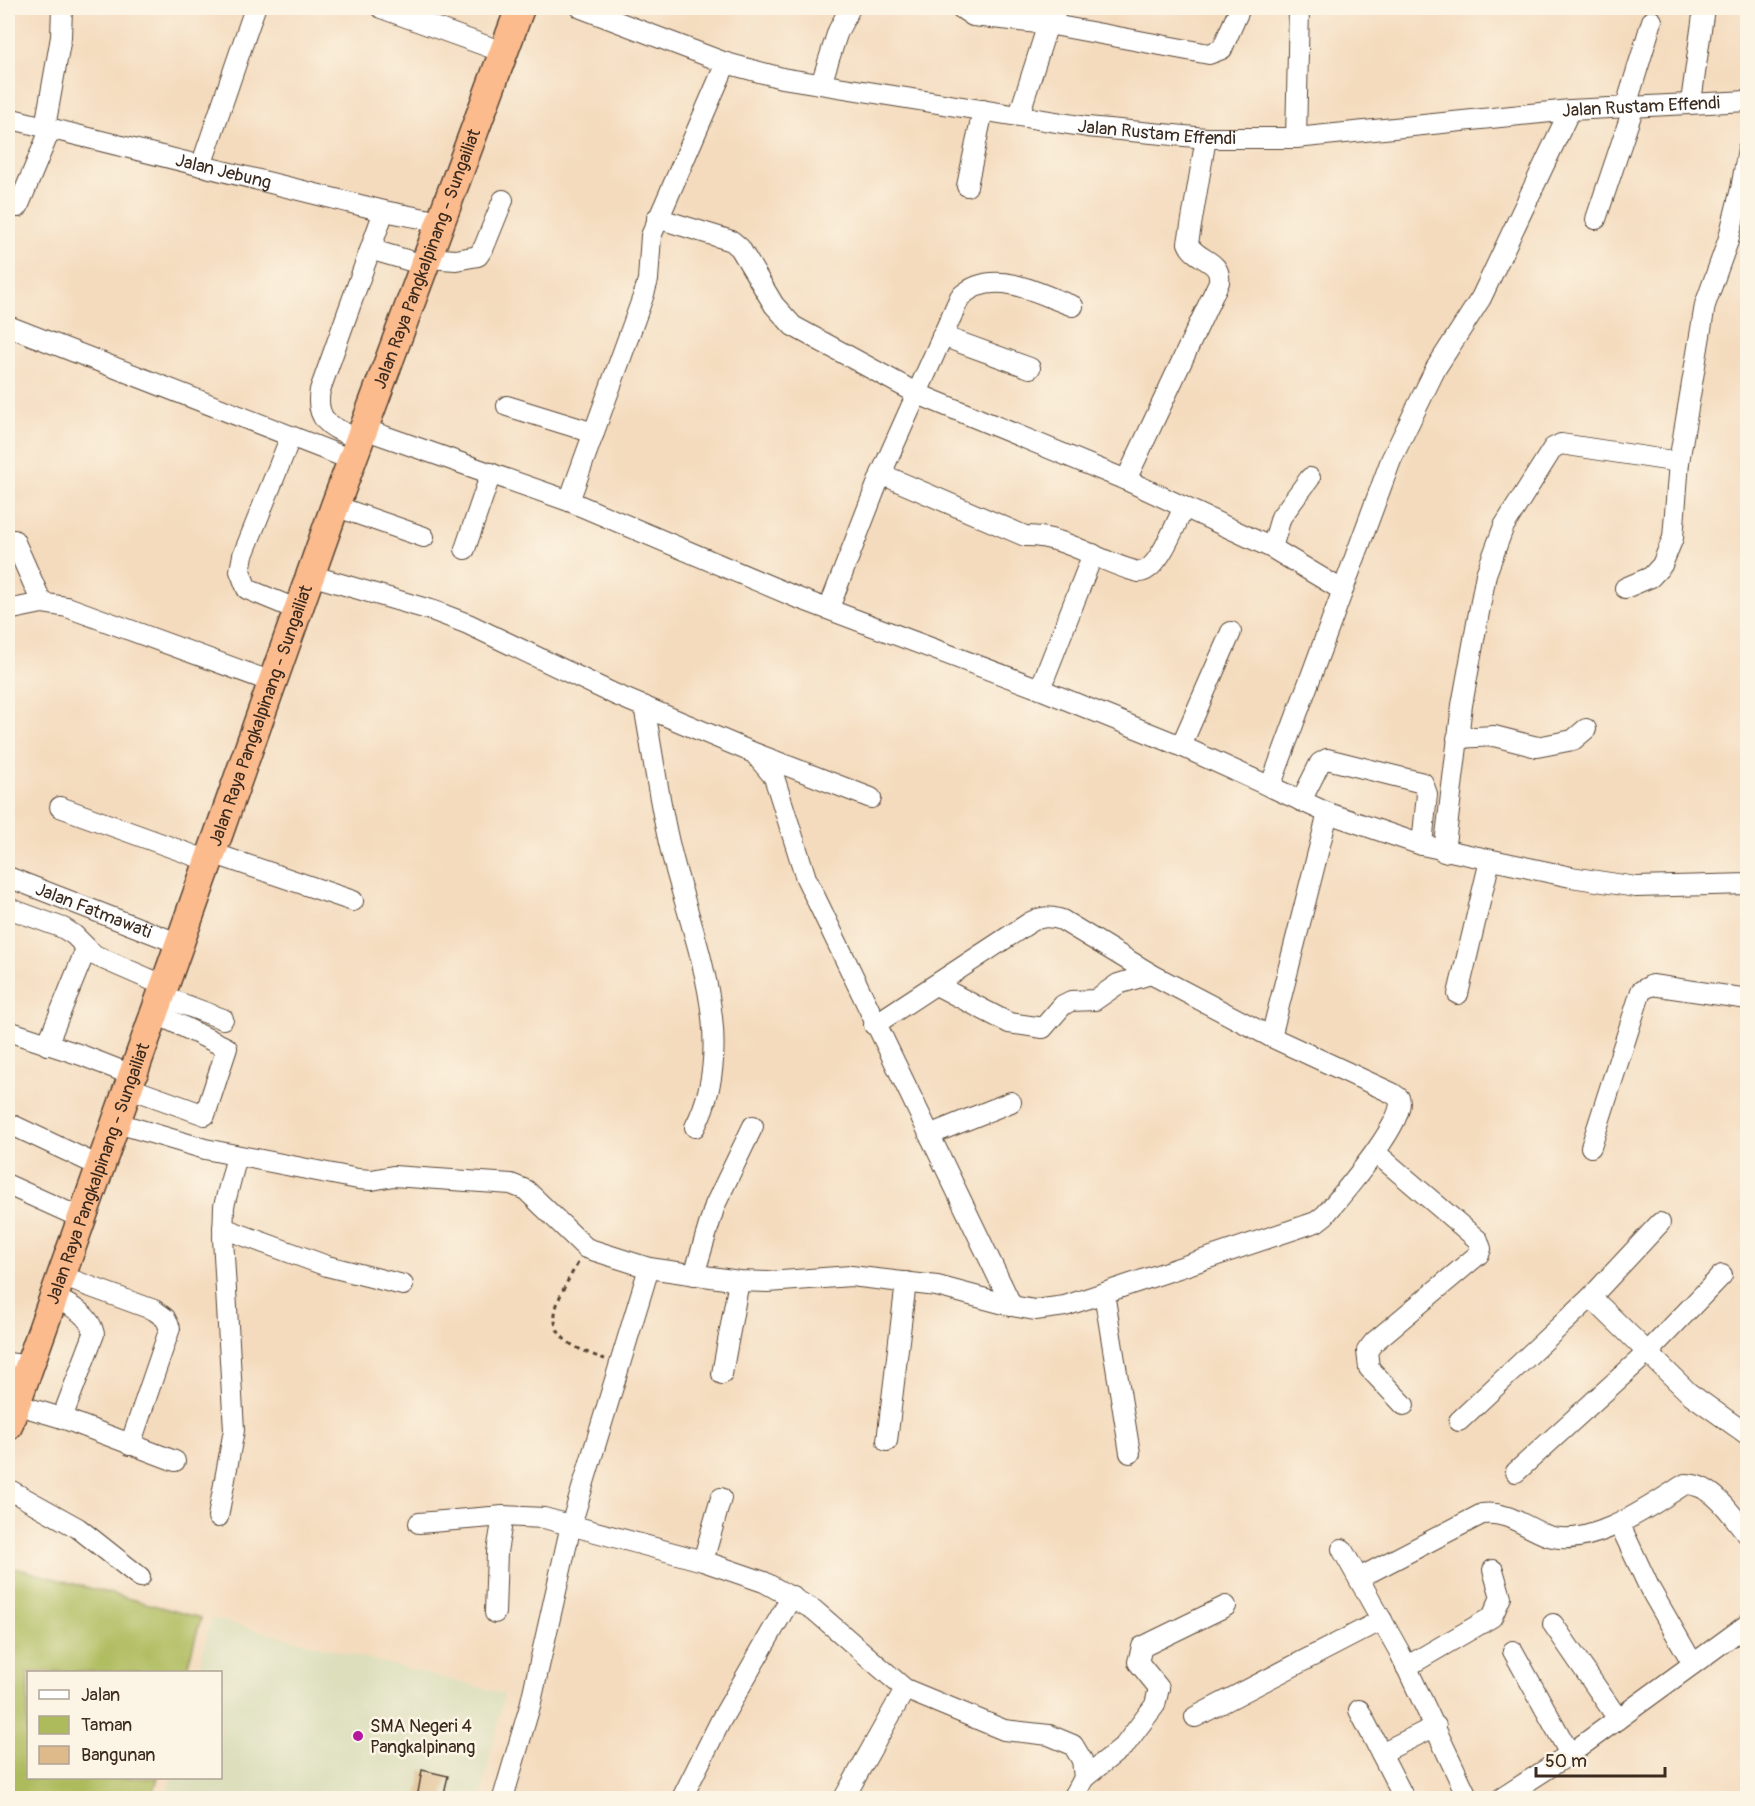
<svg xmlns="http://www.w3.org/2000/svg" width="1755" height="1806" font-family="Pangolin,sans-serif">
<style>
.built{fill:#dcdebc}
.green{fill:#aebb5d;stroke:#74723e;stroke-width:1.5}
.building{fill:#deb989}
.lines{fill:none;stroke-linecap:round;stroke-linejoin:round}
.minor-casing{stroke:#574536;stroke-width:22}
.highway-casing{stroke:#574536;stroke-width:31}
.path{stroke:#574536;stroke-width:3;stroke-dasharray:4.5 4.5;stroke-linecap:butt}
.minor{stroke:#fff;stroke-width:20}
.highway{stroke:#fbbb8d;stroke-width:28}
.poi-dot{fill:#b5179e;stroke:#fcf5e5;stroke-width:2}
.labels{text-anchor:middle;stroke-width:5;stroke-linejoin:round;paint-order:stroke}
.street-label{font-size:18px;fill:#3b2a1e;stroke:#fcf5e5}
.poi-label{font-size:18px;fill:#3b2a1e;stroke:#fcf5e5;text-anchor:start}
</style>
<rect width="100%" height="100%" fill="#fcf5e5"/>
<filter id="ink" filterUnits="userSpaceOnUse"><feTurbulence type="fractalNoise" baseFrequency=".0167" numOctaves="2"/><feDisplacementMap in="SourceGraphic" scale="12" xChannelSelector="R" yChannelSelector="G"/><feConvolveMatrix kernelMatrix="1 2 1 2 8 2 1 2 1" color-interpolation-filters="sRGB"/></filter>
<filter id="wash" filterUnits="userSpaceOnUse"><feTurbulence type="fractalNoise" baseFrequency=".008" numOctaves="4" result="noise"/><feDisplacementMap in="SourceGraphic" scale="24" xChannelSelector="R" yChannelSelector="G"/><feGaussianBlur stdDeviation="1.35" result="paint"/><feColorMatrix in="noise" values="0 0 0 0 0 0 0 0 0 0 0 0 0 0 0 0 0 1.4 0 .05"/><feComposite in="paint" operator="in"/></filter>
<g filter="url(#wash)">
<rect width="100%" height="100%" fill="#f4dbbe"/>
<polygon class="built" points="211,1618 504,1694 481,1798 166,1798 171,1778 220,1778 220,1672 198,1672"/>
<polygon class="green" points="8,1566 201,1618 186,1672 28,1672 28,1778 158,1778 152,1798 8,1798"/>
<g id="blocks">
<polygon class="building" points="422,1770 448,1776 443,1798 417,1798"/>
</g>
</g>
<g filter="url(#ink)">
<use href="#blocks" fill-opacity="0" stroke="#574536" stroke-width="1.5"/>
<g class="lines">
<g class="minor-casing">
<g id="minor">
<polyline points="381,8 503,52"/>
<path id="s1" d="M581 8 726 63 782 78 1087 127 1206 138H1296L1570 110 1748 101"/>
<polyline points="961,8 973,16 1048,24 1209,54 1222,49 1240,8"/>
<polyline points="821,84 838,31 850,8"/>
<polyline points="1691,102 1704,8"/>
<polyline points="1626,106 1652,21"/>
<polyline points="1019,115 1048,24 1058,8"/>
<path id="s2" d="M8 118 384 211 441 222"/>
<polyline points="45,127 61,37 62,8"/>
<polyline points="1296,138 1299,8"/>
<polyline points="201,166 255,8"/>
<polyline points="967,186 983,110"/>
<polyline points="18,207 51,128"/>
<polyline points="657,218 732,241 740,248 774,305 793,326 918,394 1126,480 1272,548 1342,590"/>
<polyline points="1596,219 1634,106"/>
<polyline points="370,252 376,251 424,265"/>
<polyline points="427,258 456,260 478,256 484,247 503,200"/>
<polyline points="8,326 352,460"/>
<polyline points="942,336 1030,368"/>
<polyline points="507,406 594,433"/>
<polyline points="364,429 569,501 798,598 1040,689 1181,746 1328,813 1422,845 1571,877 1636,887 1748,884"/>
<polyline points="291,436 243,555 240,571 247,589 298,610"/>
<path d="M360 440C334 428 314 423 320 390L384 211"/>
<path d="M881 474 1025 536C1066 535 1100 563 1139 572 1158 572 1176 523 1184 507"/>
<path d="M1126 480 1219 282C1222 259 1195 261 1188 243L1206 138"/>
<polyline points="569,501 644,294 648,280 651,236 726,63"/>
<polyline points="335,506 424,537"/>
<polyline points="14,540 42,603"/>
<polyline points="1272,548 1281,517 1310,478"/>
<polyline points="465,549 491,473"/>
<polyline points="310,575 434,611 468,624 614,694 754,753 774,777 806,878 1012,1306"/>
<polyline points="1625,588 1651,577 1662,565 1673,538 1679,462 1705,305 1728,241 1741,189 1748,149"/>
<path d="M829 608 881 474 960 297C993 266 1036 293 1073 306"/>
<polyline points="8,610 42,603 67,607 272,682"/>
<polyline points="1040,689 1093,554"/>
<path d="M644 706C653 754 659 803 671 851 692 938 740 1040 695 1127"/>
<polyline points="1457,738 1494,736 1537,747 1573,740 1586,729"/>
<polyline points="1181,746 1231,632"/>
<polyline points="757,754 871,798"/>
<polyline points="1270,787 1391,460 1436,368 1481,298 1570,110"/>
<polyline points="1301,801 1320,763 1327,759 1423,783 1427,794 1422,845"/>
<polyline points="60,807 209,861"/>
<polyline points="1444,852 1462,705 1486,574 1504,526 1553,448 1561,444 1679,462"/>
<polyline points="212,853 353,901"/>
<path id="s3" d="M8 877 180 944"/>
<polyline points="8,908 63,928 74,935 94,955 165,986"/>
<polyline points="936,985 1009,1023 1043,1028 1063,1005 1071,1001 1095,1000 1118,984 1151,974"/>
<polyline points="1458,994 1490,860"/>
<polyline points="161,996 223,1019"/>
<polyline points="8,1031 81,1055 132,1075"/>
<polyline points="1271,1037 1328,813"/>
<polyline points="47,1045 86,949"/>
<polyline points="127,1087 205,1115 227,1048 155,1013"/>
<path d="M114 1122 205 1149 358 1179 372 1180 393 1176 511 1184 526 1190 586 1248 649 1268 739 1281 768 1282 851 1276 937 1286 1012 1306 1035 1310 1065 1306 1316 1222 1325 1215C1340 1197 1409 1118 1399 1098L1392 1093 1271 1037 1151 974 1062 920C1049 916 1041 916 1029 923L874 1025"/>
<polyline points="8,1123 99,1166"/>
<polyline points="929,1135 1011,1102"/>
<polyline points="1591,1147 1641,991 1652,985 1748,999"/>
<polyline points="1376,1153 1478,1240 1481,1249 1479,1254 1374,1342 1367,1351 1369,1368 1404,1405"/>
<polyline points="8,1185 81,1218"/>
<polyline points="1660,1223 1591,1297 1689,1393 1748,1435"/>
<polyline points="223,1228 327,1266 403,1285"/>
<polyline points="694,1275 715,1205 753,1126"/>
<polyline points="61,1276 154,1310 165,1318 170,1328 130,1445"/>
<polyline points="1104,1293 1130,1453"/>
<polyline points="8,1363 30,1366"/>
<polyline points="722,1374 739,1281"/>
<path d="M15 1404 62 1418 94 1334C90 1314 71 1306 54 1297"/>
<polyline points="62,1418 175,1461"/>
<polyline points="1459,1421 1591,1297"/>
<polyline points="887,1441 906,1282"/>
<polyline points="1516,1472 1646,1354 1722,1275"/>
<polyline points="8,1489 78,1528 140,1577"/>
<polyline points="218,1517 234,1430 223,1238 224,1206 237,1156"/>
<polyline points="419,1523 503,1516 544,1518 703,1561 764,1582 814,1610 905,1689 1004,1730 1049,1735 1073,1745 1082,1760 1084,1778"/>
<polyline points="1620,1525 1650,1589 1693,1664"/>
<polyline points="1342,1549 1399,1651 1468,1798"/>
<polyline points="703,1561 721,1498"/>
<path d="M1359 1578 1482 1514C1508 1511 1523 1526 1546 1535 1588 1551 1652 1505 1685 1484 1714 1484 1731 1515 1748 1535"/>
<polyline points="495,1613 497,1552 503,1516"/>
<polyline points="1553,1624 1618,1719"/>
<polyline points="1513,1651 1570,1754"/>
<polyline points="1406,1667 1492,1617 1501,1597 1493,1570"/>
<polyline points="1359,1710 1404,1798"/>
<polyline points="1195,1717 1382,1620"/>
<polyline points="1381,1753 1436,1726"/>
<polyline points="503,1798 530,1706 571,1525 649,1268"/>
<polyline points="682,1798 721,1720 792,1596"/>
<polyline points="844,1798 905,1689"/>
<polyline points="1073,1798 1084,1778 1125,1745 1155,1705 1159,1688 1138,1662 1142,1647 1226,1606"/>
<polyline points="1502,1798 1570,1754 1748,1624"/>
</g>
</g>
<g class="highway-casing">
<g id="highway">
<path id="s4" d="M8 1426 335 506 520 8"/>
</g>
</g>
<path class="path" d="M578 1263C547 1315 539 1338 605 1359"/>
<use href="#minor" class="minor"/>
<use href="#highway" class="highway"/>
</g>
</g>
<circle class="poi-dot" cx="358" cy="1736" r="6"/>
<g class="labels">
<g class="street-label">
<text dy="6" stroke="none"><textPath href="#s1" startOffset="1078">Jalan Rustam Effendi</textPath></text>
<text dy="6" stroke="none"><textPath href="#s1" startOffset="592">Jalan Rustam Effendi</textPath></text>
<text dy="6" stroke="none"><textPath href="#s2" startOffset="222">Jalan Jebung</textPath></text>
<text dy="6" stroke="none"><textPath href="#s4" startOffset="1240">Jalan Raya Pangkalpinang - Sungailiat</textPath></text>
<text dy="6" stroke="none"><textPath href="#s4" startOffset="754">Jalan Raya Pangkalpinang - Sungailiat</textPath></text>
<text dy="6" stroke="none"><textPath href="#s3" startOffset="92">Jalan Fatmawati</textPath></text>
<text dy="6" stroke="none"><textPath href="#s4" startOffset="268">Jalan Raya Pangkalpinang - Sungailiat</textPath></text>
</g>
<g class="poi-label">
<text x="370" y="1732">SMA Negeri 4<tspan x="370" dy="21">Pangkalpinang</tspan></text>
</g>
</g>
<rect width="1755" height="1806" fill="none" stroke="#fcf5e5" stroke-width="30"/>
<rect x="27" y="1671" width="195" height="108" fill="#fcf5e5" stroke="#afa495" stroke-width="1.5"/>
<rect x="39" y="1690" width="30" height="9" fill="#ffffff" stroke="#afa495" stroke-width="1.5"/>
<text x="81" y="1701" font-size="18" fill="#3b2a1e">Jalan</text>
<rect x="39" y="1716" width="30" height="18" fill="#aebb5d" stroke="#afa495" stroke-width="1.5"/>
<text x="81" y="1731" font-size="18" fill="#3b2a1e">Taman</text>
<rect x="39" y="1746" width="30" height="18" fill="#deb989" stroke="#afa495" stroke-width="1.5"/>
<text x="81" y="1761" font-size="18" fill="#3b2a1e">Bangunan</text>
<path d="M1536 1767v9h129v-9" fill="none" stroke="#3b2a1e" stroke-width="3"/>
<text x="1545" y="1767" font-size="18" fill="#3b2a1e" stroke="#fcf5e5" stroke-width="4.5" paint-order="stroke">50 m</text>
</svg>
